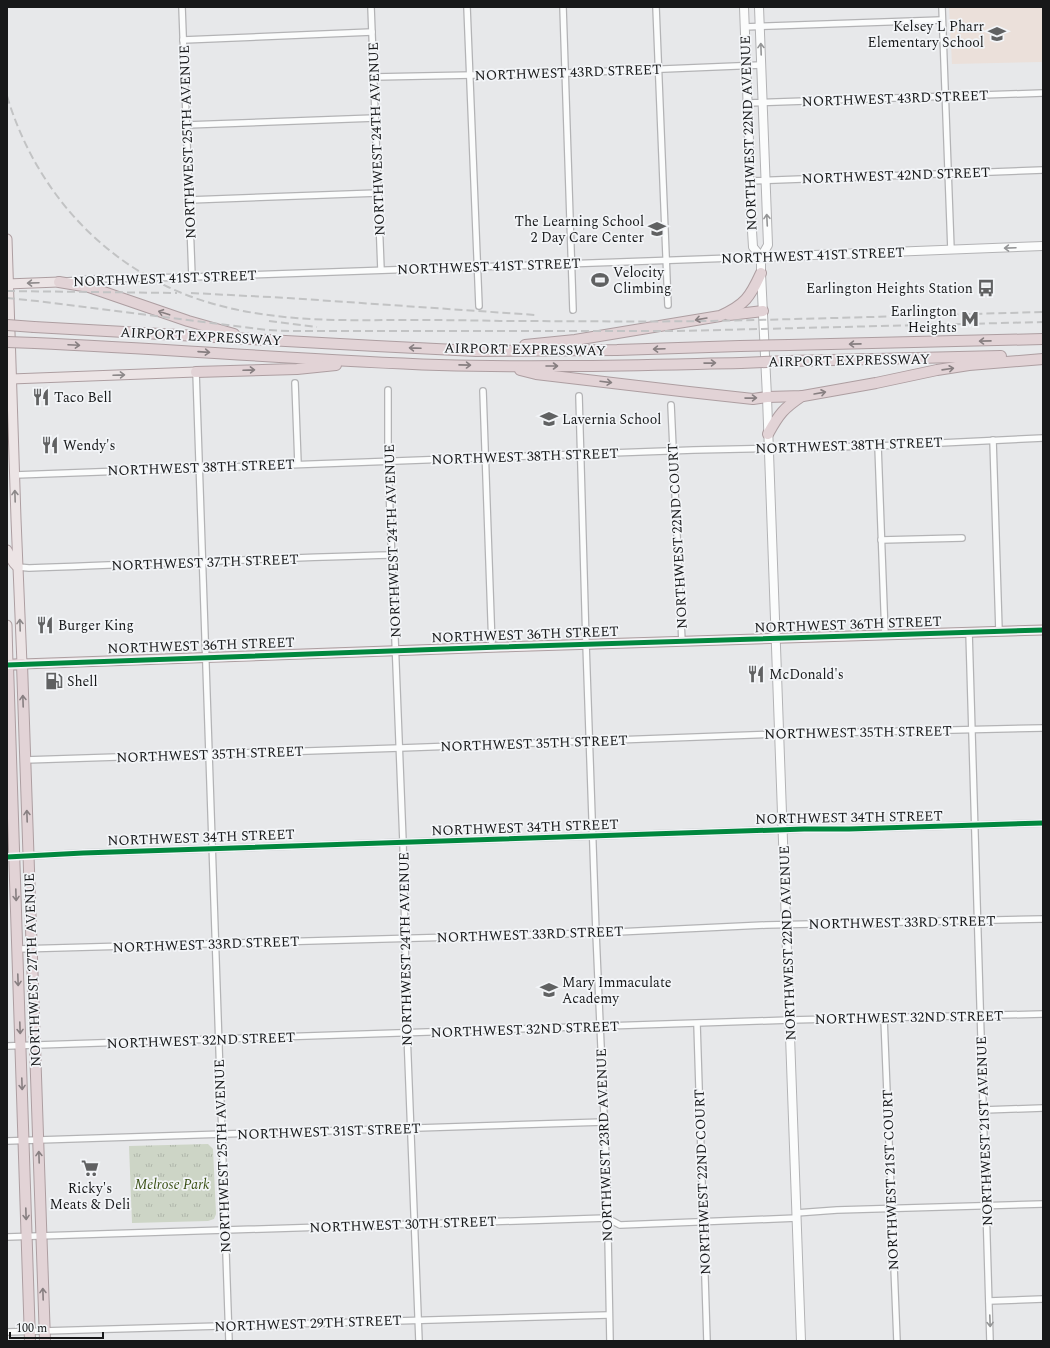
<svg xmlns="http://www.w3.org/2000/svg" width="1050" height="1348" font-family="Spectral,serif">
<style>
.education{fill:#ebe0da}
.grass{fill:url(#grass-tufts)}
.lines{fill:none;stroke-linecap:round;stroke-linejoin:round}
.street-casing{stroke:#b3b3b5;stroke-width:8}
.secondary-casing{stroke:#b3b3b5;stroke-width:10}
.primary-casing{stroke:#ad9ea1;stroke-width:11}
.highway-casing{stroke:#ad9ea1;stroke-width:12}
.street{stroke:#fbfcfc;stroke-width:5.5}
.secondary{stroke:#fbfcfc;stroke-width:8}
.primary{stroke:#ece4e5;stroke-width:9}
.highway{stroke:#e2d3d6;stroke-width:10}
.rail{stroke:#c2c3c4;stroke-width:2;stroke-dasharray:8 4;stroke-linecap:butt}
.highway-bridge-casing{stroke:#ad9ea1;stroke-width:12;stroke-linecap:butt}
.highway-bridge{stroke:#e2d3d6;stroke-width:10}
.cycleway-casing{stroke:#f3f5f8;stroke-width:8}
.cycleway{stroke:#00873e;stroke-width:5}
.oneway{stroke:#949596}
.oneway2{stroke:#8c8889}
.oneway3{stroke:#877f81}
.labels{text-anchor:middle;stroke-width:3.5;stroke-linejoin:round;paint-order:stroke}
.poi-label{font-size:14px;fill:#171819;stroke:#f3f5f8;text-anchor:start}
.street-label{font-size:14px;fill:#171819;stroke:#f3f5f8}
.park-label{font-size:14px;font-style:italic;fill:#394f14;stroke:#f3f5f8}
</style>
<defs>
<pattern id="grass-tufts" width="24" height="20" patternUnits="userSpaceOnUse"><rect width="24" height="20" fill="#cdd5c6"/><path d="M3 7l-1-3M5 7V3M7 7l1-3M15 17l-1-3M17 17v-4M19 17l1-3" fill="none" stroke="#afb6aa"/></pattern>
</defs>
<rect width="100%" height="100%" fill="#e7e8ea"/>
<polygon class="education" points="949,7 1043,7 1043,62 952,64"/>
<polygon class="grass" points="208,1144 213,1149 216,1214 214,1219 208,1221 132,1223 129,1146"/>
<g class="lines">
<g class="street-casing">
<g id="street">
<polyline points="182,7 192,277"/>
<polyline points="371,7 381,270"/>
<polyline points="467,7 479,306"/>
<polyline points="563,7 573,310"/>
<polyline points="656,7 668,305"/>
<polyline points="942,7 951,250"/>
<polyline points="744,27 942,20"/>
<polyline points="183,40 372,32"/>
<polyline points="374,77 566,73 761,65"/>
<polyline points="747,103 1043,93"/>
<polyline points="186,125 375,118"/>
<polyline points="749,181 1043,170"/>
<polyline points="189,200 378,193"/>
<polyline points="68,281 92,279 192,277 761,257"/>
<polyline points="196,372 229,1341"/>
<polyline points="295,383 298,464"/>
<polyline points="388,390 388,461 403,842 407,1033 419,1341"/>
<polyline points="483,391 492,647"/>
<polyline points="579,396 586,644 596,933 607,1183 610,1341"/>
<polyline points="671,405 682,642"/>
<polyline points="993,440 999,631"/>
<polyline points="878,446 885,635"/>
<polyline points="15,475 694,450 878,446 1043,438"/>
<polyline points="881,540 962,538"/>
<path d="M18 567 29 568C150 564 271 558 392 555"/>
<polyline points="969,632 990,1341"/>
<polyline points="25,760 400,748 780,734 1043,728"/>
<polyline points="7,857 83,853 804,829 849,829 1043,823"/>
<polyline points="18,949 596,933 766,925 1043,919"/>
<polyline points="884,1018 897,1341"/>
<polyline points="697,1024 707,1341"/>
<polyline points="7,1046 790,1020 1043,1014"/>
<polyline points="983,1110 1043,1108"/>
<polyline points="7,1141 604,1122"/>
<polyline points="796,1213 837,1210 1043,1204"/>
<polyline points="7,1237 607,1218 620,1225 797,1218"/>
<polyline points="989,1301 1043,1299"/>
<polyline points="7,1332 608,1315"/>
</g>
</g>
<g class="secondary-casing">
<g id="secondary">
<polyline points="744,7 749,141 749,182 753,247 761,257"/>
<polyline points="759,7 768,245 761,257 761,273 767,397 801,1341"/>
<polyline points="761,257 1043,246"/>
</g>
</g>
<g class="primary-casing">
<g id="primary">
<polyline points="7,239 16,519 22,664 500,647 1043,630"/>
<polyline points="7,284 59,282"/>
<polyline points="11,379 196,372"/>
<path d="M7 550C11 556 11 563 18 567"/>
<polyline points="7,625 8,665"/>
</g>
</g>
<g class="highway-casing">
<g id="highway">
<polyline points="59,282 89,287 188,321 234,334"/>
<polyline points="729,315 763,311"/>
<polyline points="34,327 376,346 476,351 617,350 740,346"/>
<path d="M35 343C170 349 304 360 439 365 540 368 640 365 741 363"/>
<path d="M525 345 575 340 720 316C745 305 750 297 761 273"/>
<polyline points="789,345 1043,339"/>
<polyline points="789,361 1001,356"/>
<polyline points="520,370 536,374 689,392 753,399 767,397 803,396 876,383 937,370 969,365 1043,359"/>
<polyline points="196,372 297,369 336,365"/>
<path d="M768 434C779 414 784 408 802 396"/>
<polyline points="7,665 22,664 45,1341"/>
<polyline points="8,665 30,1341"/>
</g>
</g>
<use href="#street" class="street"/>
<use href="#secondary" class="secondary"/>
<use href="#primary" class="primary"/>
<use href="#highway" class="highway"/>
<g class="rail">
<path d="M7 96C32 179 88 249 168 287 236 319 312 321 386 320 424 320 462 320 500 321 569 321 637 322 706 321 818 319 931 315 1043 312"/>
<polyline points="7,291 177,293"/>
<polyline points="191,293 288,298 536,315"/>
<polyline points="7,298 37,301 267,330 289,331 678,331 1043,322"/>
<polyline points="269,321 317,327"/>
</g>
<g class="highway-bridge-casing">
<g id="highway-bridge">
<polyline points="7,325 34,327"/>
<polyline points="7,342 35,343"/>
<polyline points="740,346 789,345"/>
<polyline points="741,363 789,361"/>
</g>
</g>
<use href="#highway-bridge" class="highway-bridge"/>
<g class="cycleway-casing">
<g id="cycleway">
<polyline points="7,665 500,647 1043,630"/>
<polyline points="7,857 83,853 804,829 849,829 1043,823"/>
</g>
</g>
<use href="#cycleway" class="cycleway"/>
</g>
<defs><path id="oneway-shaft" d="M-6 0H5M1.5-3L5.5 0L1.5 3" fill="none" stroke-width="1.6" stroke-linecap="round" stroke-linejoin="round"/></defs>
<g class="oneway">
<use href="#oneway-shaft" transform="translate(761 49) rotate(-92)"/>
<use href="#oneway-shaft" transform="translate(767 220) rotate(-93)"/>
<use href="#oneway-shaft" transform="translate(1010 248) rotate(178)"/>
<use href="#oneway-shaft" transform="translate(990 1321) rotate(88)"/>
</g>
<g class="oneway2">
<use href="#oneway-shaft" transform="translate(33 283) rotate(178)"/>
<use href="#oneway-shaft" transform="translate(119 375) rotate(-2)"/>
<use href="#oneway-shaft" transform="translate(15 496) rotate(-92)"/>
<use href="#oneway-shaft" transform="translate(20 625) rotate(-92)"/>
</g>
<g class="oneway3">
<use href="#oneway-shaft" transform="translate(164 313) rotate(-162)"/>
<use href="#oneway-shaft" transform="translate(701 319) rotate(170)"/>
<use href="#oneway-shaft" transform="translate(985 341) rotate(179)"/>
<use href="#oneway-shaft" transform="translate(855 344) rotate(179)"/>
<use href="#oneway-shaft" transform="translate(74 345) rotate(3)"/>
<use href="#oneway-shaft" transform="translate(415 348) rotate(-178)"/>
<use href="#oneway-shaft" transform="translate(659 349) rotate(178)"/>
<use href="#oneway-shaft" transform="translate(204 352) rotate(4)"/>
<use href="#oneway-shaft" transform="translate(710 363) rotate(-1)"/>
<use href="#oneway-shaft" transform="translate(465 365) rotate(1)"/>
<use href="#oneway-shaft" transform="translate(552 366)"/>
<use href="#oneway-shaft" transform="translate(948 369) rotate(-8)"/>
<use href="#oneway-shaft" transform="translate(249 370) rotate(-2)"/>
<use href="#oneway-shaft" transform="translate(606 382) rotate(7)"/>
<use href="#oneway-shaft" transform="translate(820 393) rotate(-10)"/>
<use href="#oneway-shaft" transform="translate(751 398) rotate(-1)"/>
<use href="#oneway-shaft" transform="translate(23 701) rotate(-92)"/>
<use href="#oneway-shaft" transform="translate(27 816) rotate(-92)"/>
<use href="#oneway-shaft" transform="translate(16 895) rotate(88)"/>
<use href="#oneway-shaft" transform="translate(18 980) rotate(88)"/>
<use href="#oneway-shaft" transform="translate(20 1028) rotate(88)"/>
<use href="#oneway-shaft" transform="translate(22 1084) rotate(88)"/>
<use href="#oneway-shaft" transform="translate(39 1157) rotate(-92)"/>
<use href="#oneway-shaft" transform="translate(26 1214) rotate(88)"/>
<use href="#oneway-shaft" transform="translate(43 1294) rotate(-92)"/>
</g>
<defs>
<g id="school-bare" transform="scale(1.38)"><path d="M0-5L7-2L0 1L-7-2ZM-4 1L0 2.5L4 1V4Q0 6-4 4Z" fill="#606162" stroke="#f3f5f8" stroke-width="2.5" paint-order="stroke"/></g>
<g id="stadium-bare" transform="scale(1.38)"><path d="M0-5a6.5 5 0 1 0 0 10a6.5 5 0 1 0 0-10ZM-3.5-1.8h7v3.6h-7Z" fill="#606162" stroke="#f3f5f8" stroke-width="2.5" paint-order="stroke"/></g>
<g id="bus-bare" transform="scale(1.38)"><path d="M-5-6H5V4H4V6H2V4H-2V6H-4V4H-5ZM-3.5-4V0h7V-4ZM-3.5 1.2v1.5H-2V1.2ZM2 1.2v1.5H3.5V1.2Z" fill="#606162" stroke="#f3f5f8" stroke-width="2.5" paint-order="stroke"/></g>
<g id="metro-bare" transform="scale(1.38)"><path d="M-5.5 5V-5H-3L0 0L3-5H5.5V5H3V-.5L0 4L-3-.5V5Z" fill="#606162" stroke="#f3f5f8" stroke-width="2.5" paint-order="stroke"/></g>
<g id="restaurant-bare" transform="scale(1.38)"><path d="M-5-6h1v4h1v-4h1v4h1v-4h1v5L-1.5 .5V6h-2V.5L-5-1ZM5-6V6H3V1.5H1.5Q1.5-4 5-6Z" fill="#606162" stroke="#f3f5f8" stroke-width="2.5" paint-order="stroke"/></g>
<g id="fuel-bare" transform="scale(1.38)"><path d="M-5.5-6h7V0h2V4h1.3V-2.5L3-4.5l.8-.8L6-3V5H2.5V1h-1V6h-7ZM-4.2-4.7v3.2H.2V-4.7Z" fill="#606162" stroke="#f3f5f8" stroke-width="2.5" paint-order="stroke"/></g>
<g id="supermarket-bare" transform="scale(1.38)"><path d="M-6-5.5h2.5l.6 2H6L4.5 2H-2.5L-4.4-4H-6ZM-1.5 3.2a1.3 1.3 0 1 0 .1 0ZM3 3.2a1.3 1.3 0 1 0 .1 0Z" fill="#606162" stroke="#f3f5f8" stroke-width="2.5" paint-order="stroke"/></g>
</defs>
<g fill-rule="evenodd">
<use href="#school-bare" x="997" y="34"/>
<use href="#school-bare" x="657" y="229"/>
<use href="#stadium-bare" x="600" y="280"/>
<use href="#bus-bare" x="986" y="288"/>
<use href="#metro-bare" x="970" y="319"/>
<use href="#restaurant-bare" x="41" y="397"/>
<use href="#school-bare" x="549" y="419"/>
<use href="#restaurant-bare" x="50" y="445"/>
<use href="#restaurant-bare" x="45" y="625"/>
<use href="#restaurant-bare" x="756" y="674"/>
<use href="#fuel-bare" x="54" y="681"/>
<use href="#school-bare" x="549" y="990"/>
<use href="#supermarket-bare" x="90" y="1168"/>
</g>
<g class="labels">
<g class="poi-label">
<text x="984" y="31" text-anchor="end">Kelsey L Pharr<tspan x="984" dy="16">Elementary School</tspan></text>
<text x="644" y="226" text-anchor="end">The Learning School<tspan x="644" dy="16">2 Day Care Center</tspan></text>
<text x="613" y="277">Velocity<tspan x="613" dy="16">Climbing</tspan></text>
<text x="973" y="293" text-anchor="end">Earlington Heights Station</text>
<text x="957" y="316" text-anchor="end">Earlington<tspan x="957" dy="16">Heights</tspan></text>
<text x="54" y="402">Taco Bell</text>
<text x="562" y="424">Lavernia School</text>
<text x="63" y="450">Wendy's</text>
<text x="58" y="630">Burger King</text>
<text x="769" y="679">McDonald's</text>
<text x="67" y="686">Shell</text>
<text x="562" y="987">Mary Immaculate<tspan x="562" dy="16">Academy</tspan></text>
<text x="90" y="1193" text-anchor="middle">Ricky's<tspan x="90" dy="16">Meats &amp; Deli</tspan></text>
</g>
<g class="street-label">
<text transform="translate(568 72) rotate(-2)" y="5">NORTHWEST 43RD STREET</text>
<text transform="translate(895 98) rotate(-2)" y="5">NORTHWEST 43RD STREET</text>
<text transform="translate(748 133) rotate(-92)" y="5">NORTHWEST 22ND AVENUE</text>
<text transform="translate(376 139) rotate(-92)" y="5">NORTHWEST 24TH AVENUE</text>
<text transform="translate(187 142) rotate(-92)" y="5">NORTHWEST 25TH AVENUE</text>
<text transform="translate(896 175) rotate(-2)" y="5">NORTHWEST 42ND STREET</text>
<text transform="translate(813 255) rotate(-2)" y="5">NORTHWEST 41ST STREET</text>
<text transform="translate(489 266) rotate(-2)" y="5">NORTHWEST 41ST STREET</text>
<text transform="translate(165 278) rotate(-2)" y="5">NORTHWEST 41ST STREET</text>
<text transform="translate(201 336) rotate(3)" y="5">AIRPORT EXPRESSWAY</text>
<text transform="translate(525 349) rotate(1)" y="5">AIRPORT EXPRESSWAY</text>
<text transform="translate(849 360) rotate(-1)" y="5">AIRPORT EXPRESSWAY</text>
<text transform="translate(849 445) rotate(-2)" y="5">NORTHWEST 38TH STREET</text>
<text transform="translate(525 456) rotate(-2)" y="5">NORTHWEST 38TH STREET</text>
<text transform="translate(201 467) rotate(-2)" y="5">NORTHWEST 38TH STREET</text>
<text transform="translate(677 536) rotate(-93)" y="5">NORTHWEST 22ND COURT</text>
<text transform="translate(392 541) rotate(-92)" y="5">NORTHWEST 24TH AVENUE</text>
<text transform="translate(205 562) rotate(-2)" y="5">NORTHWEST 37TH STREET</text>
<text transform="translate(848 624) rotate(-2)" y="5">NORTHWEST 36TH STREET</text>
<text transform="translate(525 634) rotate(-2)" y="5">NORTHWEST 36TH STREET</text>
<text transform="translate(201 645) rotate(-2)" y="5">NORTHWEST 36TH STREET</text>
<text transform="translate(858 732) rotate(-1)" y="5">NORTHWEST 35TH STREET</text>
<text transform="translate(534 743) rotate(-2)" y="5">NORTHWEST 35TH STREET</text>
<text transform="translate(210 754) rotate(-2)" y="5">NORTHWEST 35TH STREET</text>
<text transform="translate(849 817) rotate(-1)" y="5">NORTHWEST 34TH STREET</text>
<text transform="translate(525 827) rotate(-2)" y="5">NORTHWEST 34TH STREET</text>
<text transform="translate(201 837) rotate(-2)" y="5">NORTHWEST 34TH STREET</text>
<text transform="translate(902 922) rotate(-1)" y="5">NORTHWEST 33RD STREET</text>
<text transform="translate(530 934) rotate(-2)" y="5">NORTHWEST 33RD STREET</text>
<text transform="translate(787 943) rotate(-92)" y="5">NORTHWEST 22ND AVENUE</text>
<text transform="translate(206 944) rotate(-2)" y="5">NORTHWEST 33RD STREET</text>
<text transform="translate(405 949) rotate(-91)" y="5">NORTHWEST 24TH AVENUE</text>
<text transform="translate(32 970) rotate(-92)" y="5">NORTHWEST 27TH AVENUE</text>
<text transform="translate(909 1017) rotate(-1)" y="5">NORTHWEST 32ND STREET</text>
<text transform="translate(525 1029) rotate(-2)" y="5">NORTHWEST 32ND STREET</text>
<text transform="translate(201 1040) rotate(-2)" y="5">NORTHWEST 32ND STREET</text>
<text transform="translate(329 1131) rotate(-2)" y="5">NORTHWEST 31ST STREET</text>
<text transform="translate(984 1131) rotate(-92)" y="5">NORTHWEST 21ST AVENUE</text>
<text transform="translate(604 1145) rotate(-92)" y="5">NORTHWEST 23RD AVENUE</text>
<text transform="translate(222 1156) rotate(-92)" y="5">NORTHWEST 25TH AVENUE</text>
<text transform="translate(890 1180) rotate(-92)" y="5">NORTHWEST 21ST COURT</text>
<text transform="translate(702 1182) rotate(-92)" y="5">NORTHWEST 22ND COURT</text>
<text transform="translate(403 1224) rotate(-2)" y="5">NORTHWEST 30TH STREET</text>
<text transform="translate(308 1323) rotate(-2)" y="5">NORTHWEST 29TH STREET</text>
</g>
<g class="park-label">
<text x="172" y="1189">Melrose Park</text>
</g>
</g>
<rect width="1050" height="1348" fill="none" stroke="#171819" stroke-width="16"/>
<path d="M10 1332v6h93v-6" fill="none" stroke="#171819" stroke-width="2"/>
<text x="16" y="1332" font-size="12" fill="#171819" stroke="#f3f5f8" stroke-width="3" paint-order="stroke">100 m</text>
</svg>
